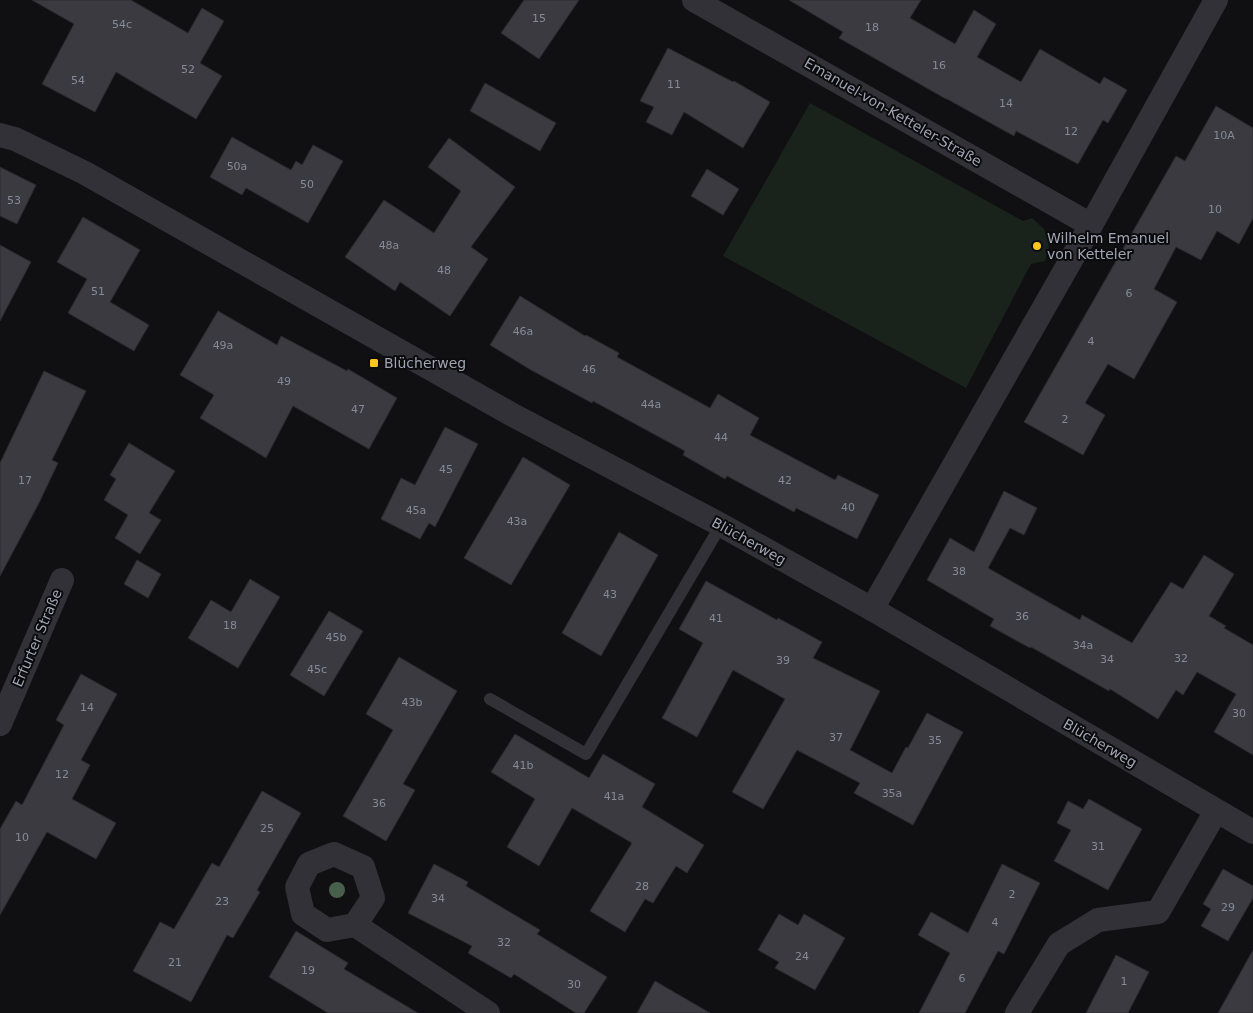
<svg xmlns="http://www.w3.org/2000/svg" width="1253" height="1013" font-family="'DejaVu Sans',sans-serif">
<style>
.green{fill:#1a221c}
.building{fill:#3a3a40;stroke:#2a2a2e}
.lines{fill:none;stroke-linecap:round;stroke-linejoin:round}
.service{stroke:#313137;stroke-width:12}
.minor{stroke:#313137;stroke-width:24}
.tree{fill:#485f4c}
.poi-dot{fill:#fec61c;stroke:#0b0b0d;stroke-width:2}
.labels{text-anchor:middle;stroke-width:4;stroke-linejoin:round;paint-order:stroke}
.number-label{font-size:11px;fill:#868a97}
.street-label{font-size:14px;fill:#a0a5b4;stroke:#0b0b0d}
.poi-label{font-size:14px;fill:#a0a5b4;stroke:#0b0b0d;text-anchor:start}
</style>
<rect width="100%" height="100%" fill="#101012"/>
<polygon class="green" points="810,103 1023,221 1032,218 1044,229 1049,245 1045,261 1031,264 966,388 723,256"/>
<g class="building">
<polygon points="32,0 131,0 188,33 202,8 224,21 200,63 222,76 196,119 116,72 95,112 42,84 74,24"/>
<polygon points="524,0 579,0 539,59 501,33"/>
<polygon points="789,0 921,0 910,18 955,44 974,10 996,24 977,57 1021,82 1040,49 1100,84 1104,77 1127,90 1108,123 1103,120 1078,164 1016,131 1014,136 947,99 946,99 839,38 843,32"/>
<polygon points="668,48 733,82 734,81 770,102 743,148 684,112 672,135 646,122 654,107 640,101"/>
<polygon points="485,83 556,123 540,151 470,111"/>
<polygon points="1216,106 1253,128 1253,218 1239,244 1217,231 1201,260 1176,247 1154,289 1177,302 1134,379 1108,364 1085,403 1105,415 1083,455 1024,422 1176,156 1185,161"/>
<polygon points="232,137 291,170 296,161 302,165 313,145 343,161 308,223 246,188 242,195 210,177"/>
<polygon points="449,138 515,187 471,247 488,259 450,316 400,282 395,291 345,257 384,200 434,233 461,191 428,167"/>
<polygon points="0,167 36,185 17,224 0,216"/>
<polygon points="707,169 739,189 723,215 691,196"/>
<polygon points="83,217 140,250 110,302 149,325 134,351 68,313 87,279 57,262"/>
<polygon points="0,245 31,262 0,321"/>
<polygon points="520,296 585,336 586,335 619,353 617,357 710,408 718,394 759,418 750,435 835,480 838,475 879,495 857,539 796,508 794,512 727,476 725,479 683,455 685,451 593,401 592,403 531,370 490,345"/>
<polygon points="218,311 277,345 281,336 347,371 348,369 397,398 369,449 293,406 266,458 200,418 214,395 180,375"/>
<polygon points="44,371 86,391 52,460 58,463 38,505 0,576 0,463"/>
<polygon points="445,427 478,444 435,527 429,523 420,539 381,519 401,478 415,485"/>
<polygon points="129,443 175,471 149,513 161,520 140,554 115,538 128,515 104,500 116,479 110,475"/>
<polygon points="523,457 570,485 511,585 464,558"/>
<polygon points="1004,491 1037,508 1024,535 1010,528 988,568 1080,620 1082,615 1132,643 1171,582 1183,589 1204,555 1234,574 1209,616 1226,626 1224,628 1253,645 1253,755 1214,732 1236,694 1197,672 1183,695 1176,690 1158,719 1110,689 1109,691 1031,647 1030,648 990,626 994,619 927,580 950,538 974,552"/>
<polygon points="619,532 658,555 601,656 562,633"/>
<polygon points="137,560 161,574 148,598 124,584"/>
<polygon points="250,579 280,597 238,668 188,638 211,600 231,612"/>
<polygon points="706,581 777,620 778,618 822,642 813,658 880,691 850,750 892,773 906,747 908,748 927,713 963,732 913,825 854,793 860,783 797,750 763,809 732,792 785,699 733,670 697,737 662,718 703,643 679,629"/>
<polygon points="329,611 363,631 324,696 290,675"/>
<polygon points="399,657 457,691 403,784 415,790 386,841 343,816 393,730 366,714"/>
<polygon points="81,674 117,694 81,760 90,765 72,799 116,823 96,859 47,832 0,915 0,829 16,801 22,805 64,725 56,720"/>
<polygon points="515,734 589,778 603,754 655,784 642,807 704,845 687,873 676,866 653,903 645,899 625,932 590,911 632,843 572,808 539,866 507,847 535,799 491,772"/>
<polygon points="262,791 301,813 257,890 260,892 233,938 227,935 191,1002 133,971 160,922 174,929 212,863 219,867"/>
<polygon points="1089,799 1142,829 1108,890 1054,861 1071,830 1057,823 1068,801 1083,809"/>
<polygon points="434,864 468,882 466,886 540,930 537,934 607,977 584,1013 576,1013 514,974 511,978 468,953 472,946 408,913"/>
<polygon points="1002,864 1040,883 1004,954 998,951 965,1013 919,1013 950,953 918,935 931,912 968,933"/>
<polygon points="1223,869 1253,886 1253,898 1228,941 1201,926 1211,909 1203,904"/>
<polygon points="779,914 798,925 804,914 845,938 815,990 775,968 779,962 758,950"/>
<polygon points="296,931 348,963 344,969 418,1013 328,1013 269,977"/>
<polygon points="1253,950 1253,1013 1218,1013"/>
<polygon points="1116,955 1149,972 1128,1013 1086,1013"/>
<polygon points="655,981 710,1013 637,1013"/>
</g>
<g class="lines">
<polyline class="service" points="490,699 586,754 721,525"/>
<g class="minor">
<polyline points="694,0 1091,225"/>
<polyline points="0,135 15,139 85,173 511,414 721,525 872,609 1253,832"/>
<polyline points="872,609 1091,225 1216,0"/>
<polyline points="0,724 62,580"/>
<polygon points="334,854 363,867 373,898 355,925 327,930 303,914 297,887 309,864"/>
<polyline points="355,925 488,1013"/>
<polyline points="1017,1013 1059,944 1098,920 1158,912 1216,811"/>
</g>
</g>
<circle class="tree" cx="337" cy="890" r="8"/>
<g class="poi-dot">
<circle cx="1037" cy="246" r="5"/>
<rect x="369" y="358" width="10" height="10" rx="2.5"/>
</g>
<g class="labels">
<g class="number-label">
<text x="539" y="22">15</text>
<text x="122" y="28">54c</text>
<text x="872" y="31">18</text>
<text x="939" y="69">16</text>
<text x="188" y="73">52</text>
<text x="78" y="84">54</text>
<text x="674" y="88">11</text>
<text x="1006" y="107">14</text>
<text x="1071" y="135">12</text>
<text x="1224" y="139">10A</text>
<text x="237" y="170">50a</text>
<text x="307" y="188">50</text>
<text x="14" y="204">53</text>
<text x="1215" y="213">10</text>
<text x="389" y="249">48a</text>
<text x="444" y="274">48</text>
<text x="98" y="295">51</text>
<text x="1129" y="297">6</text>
<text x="523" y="335">46a</text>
<text x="1091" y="345">4</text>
<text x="223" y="349">49a</text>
<text x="589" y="373">46</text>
<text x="284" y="385">49</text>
<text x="651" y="408">44a</text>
<text x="358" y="413">47</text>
<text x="1065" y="423">2</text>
<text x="721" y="441">44</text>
<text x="446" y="473">45</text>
<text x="25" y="484">17</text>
<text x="785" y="484">42</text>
<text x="848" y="511">40</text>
<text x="416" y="514">45a</text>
<text x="517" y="525">43a</text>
<text x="959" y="575">38</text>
<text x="610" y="598">43</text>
<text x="1022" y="620">36</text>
<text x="716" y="622">41</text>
<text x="230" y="629">18</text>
<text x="336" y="641">45b</text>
<text x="1083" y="649">34a</text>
<text x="1181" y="662">32</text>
<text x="1107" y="663">34</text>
<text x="783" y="664">39</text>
<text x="317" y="673">45c</text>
<text x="412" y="706">43b</text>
<text x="87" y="711">14</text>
<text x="1239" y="717">30</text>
<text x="836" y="741">37</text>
<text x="935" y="744">35</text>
<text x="523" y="769">41b</text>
<text x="62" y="778">12</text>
<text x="892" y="797">35a</text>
<text x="614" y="800">41a</text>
<text x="379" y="807">36</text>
<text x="267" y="832">25</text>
<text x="22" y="841">10</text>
<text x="1098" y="850">31</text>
<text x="642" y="890">28</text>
<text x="1012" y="898">2</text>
<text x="438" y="902">34</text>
<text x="222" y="905">23</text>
<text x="1228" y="911">29</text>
<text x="995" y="926">4</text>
<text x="504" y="946">32</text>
<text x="802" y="960">24</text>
<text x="175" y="966">21</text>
<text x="308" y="974">19</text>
<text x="962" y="982">6</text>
<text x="1124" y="985">1</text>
<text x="574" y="988">30</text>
</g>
<g class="street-label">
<text transform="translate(893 112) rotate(30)" y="5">Emanuel-von-Ketteler-Straße</text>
<text transform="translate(749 541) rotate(29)" y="5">Blücherweg</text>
<text transform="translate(37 638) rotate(-67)" y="5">Erfurter Straße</text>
<text transform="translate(1100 743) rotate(30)" y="5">Blücherweg</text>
</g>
<g class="poi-label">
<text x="1047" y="243">Wilhelm Emanuel<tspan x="1047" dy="16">von Ketteler</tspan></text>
<text x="384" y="368">Blücherweg</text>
</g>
</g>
</svg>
